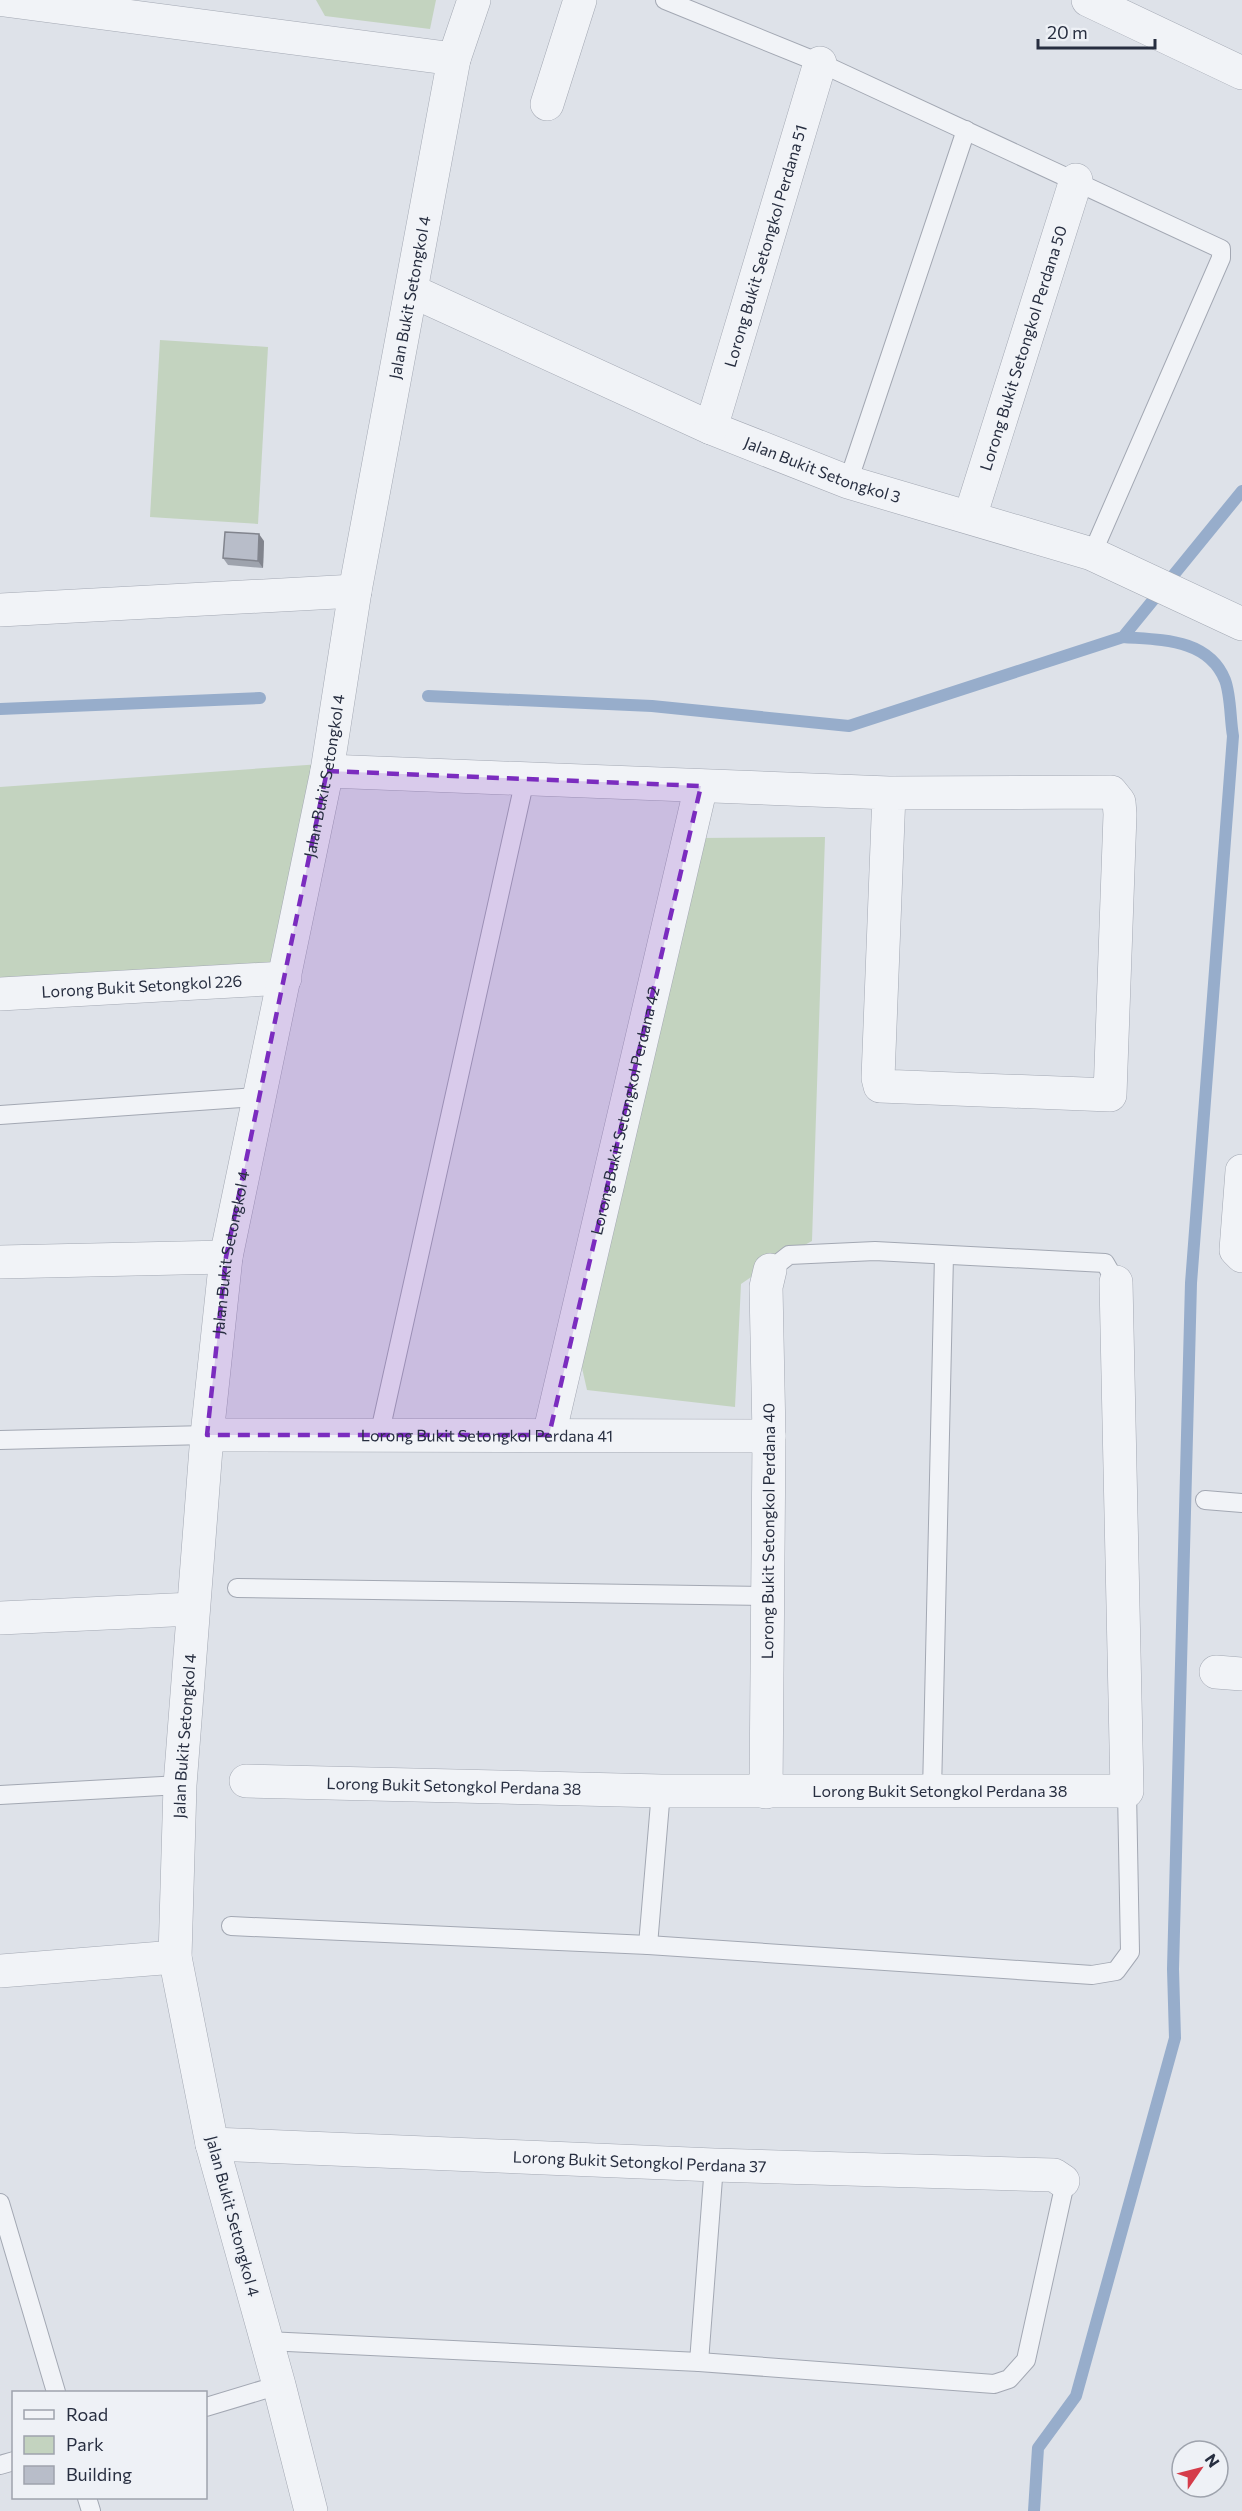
<svg xmlns="http://www.w3.org/2000/svg" width="1242" height="2511" font-family="Commissioner,sans-serif">
<style>
.green{fill:#c3d3bf}
.lines{fill:none;stroke-linecap:round;stroke-linejoin:round}
.stream{stroke:#97adcb;stroke-width:12}
.service-casing{stroke:#a3a8b3;stroke-width:20}
.minor-casing{stroke:#a3a8b3;stroke-width:34}
.tertiary-casing{stroke:#a3a8b3;stroke-width:34}
.service{stroke:#f1f3f7;stroke-width:18}
.minor{stroke:#f1f3f7;stroke-width:33}
.tertiary{stroke:#f1f3f7;stroke-width:33}
.wall{fill:#9ea3ad}
.shaded-wall{fill:#81848d}
.building{fill:#b8bdc9;stroke:#81848d;stroke-width:1.5}
.marked{fill:#7b2cbf;fill-opacity:0.2;stroke:#7b2cbf;stroke-width:4.5;stroke-dasharray:12 8;stroke-linejoin:round}
.labels{text-anchor:middle;stroke-width:4.5;stroke-linejoin:round;paint-order:stroke}
.street-label{font-size:16px;fill:#272e40;stroke:#eef1f6}
</style>
<rect width="100%" height="100%" fill="#dee2e9"/>
<g class="green">
<polygon points="316,0 436,0 430,29 325,16"/>
<polygon points="160,340 268,347 258,524 150,517"/>
<polygon points="335,763 293,971 0,986 0,787"/>
<polygon points="825,837 812,1241 773,1262 741,1284 735,1407 587,1390 582,1368 591,1312 699,838"/>
</g>
<g class="lines">
<g class="stream">
<polyline points="428,696 652,706 849,726 1123,637 1242,491"/>
<polyline points="0,709 260,698"/>
<path d="M1034 2511 1038 2448 1076 2396 1175 2038 1173 1969 1191 1283 1233 736C1230 719 1231 696 1225 680 1208 638 1160 640 1123 637"/>
</g>
<g class="service-casing">
<g id="service">
<polyline points="665,0 820,63 1221,249 1221,258 1092,554"/>
<polyline points="848,482 966,130"/>
<polyline points="0,1115 257,1097"/>
<polyline points="770,1270 789,1255 875,1251 1105,1263 1116,1282"/>
<polyline points="379,1436 525,779"/>
<polyline points="0,1440 207,1435"/>
<polyline points="1205,1500 1242,1503"/>
<polyline points="237,1588 768,1596"/>
<polyline points="932,1792 944,1255"/>
<polyline points="0,1795 180,1785"/>
<polyline points="231,1926 648,1945 1092,1975 1116,1971 1130,1952 1127,1791"/>
<polyline points="648,1945 661,1791"/>
<polyline points="0,2203 56,2392"/>
<polyline points="267,2341 699,2362 994,2384 1009,2379 1026,2360 1063,2192 1063,2181"/>
<polyline points="699,2362 714,2165"/>
<polyline points="206,2407 279,2385"/>
<polyline points="0,2465 14,2461"/>
<polyline points="87,2498 91,2511"/>
</g>
</g>
<g class="minor-casing">
<g id="minor">
<polyline points="4,0 454,59"/>
<polyline points="1088,0 1242,73"/>
<polyline points="547,104 580,0"/>
<path id="s1" d="M412 291 711 428 848 482 1092 554 1242 624"/>
<path id="s2" d="M711 428 820 63"/>
<path id="s3" d="M970 517 1076 180"/>
<polyline points="0,610 355,591"/>
<polyline points="327,771 889,793 1111,792 1119,802 1120,814 1110,1095 880,1086 878,1078 889,793"/>
<path id="s4" d="M0 994 285 978"/>
<polyline points="1242,1171 1236,1250 1242,1256"/>
<polyline points="0,1262 226,1257"/>
<path id="s5" d="M207 1435 769 1436"/>
<path id="s6" d="M549 1435 701 786"/>
<polyline points="0,1618 193,1609"/>
<polyline points="1216,1672 1242,1674"/>
<path id="s7" d="M246 1781 661 1791H1127L1116 1282"/>
<path id="s8" d="M766 1792 769 1436 766 1287 770 1270"/>
<polyline points="0,1971 175,1957"/>
<path id="s9" d="M212 2144 714 2165 1054 2175 1063 2181"/>
</g>
</g>
<g class="tertiary-casing">
<g id="tertiary">
<path id="s10" d="M311 2511 279 2385 212 2144 175 1957 180 1785 207 1435 226 1257 327 771 355 591 454 59 474 0"/>
</g>
</g>
<use href="#service" class="service"/>
<use href="#minor" class="minor"/>
<use href="#tertiary" class="tertiary"/>
</g>
<polygon class="wall" points="264,541 263,568 228,565 223,558"/>
<polygon class="shaded-wall" points="259,534 264,541 263,568 258,561"/>
<polygon class="building" points="225,532 259,534 258,561 223,558"/>
<path class="marked" d="M327 771 701 786 549 1435H207L226 1257Z"/>
<g class="labels">
<g class="street-label">
<text dy="6" stroke="none"><textPath href="#s2" startOffset="190">Lorong Bukit Setongkol Perdana 51</textPath></text>
<text dy="6" stroke="none"><textPath href="#s10" startOffset="2250">Jalan Bukit Setongkol 4</textPath></text>
<text dy="6" stroke="none"><textPath href="#s3" startOffset="177">Lorong Bukit Setongkol Perdana 50</textPath></text>
<text dy="6" stroke="none"><textPath href="#s1" startOffset="448">Jalan Bukit Setongkol 3</textPath></text>
<text dy="6" stroke="none"><textPath href="#s10" startOffset="1764">Jalan Bukit Setongkol 4</textPath></text>
<text dy="6" stroke="none"><textPath href="#s4" startOffset="142">Lorong Bukit Setongkol 226</textPath></text>
<text dy="6" stroke="none"><textPath href="#s6" startOffset="333">Lorong Bukit Setongkol Perdana 42</textPath></text>
<text dy="6" stroke="none"><textPath href="#s10" startOffset="1278">Jalan Bukit Setongkol 4</textPath></text>
<text dy="6" stroke="none"><textPath href="#s5" startOffset="280">Lorong Bukit Setongkol Perdana 41</textPath></text>
<text dy="6" stroke="none"><textPath href="#s8" startOffset="261">Lorong Bukit Setongkol Perdana 40</textPath></text>
<text dy="6" stroke="none"><textPath href="#s10" startOffset="792">Jalan Bukit Setongkol 4</textPath></text>
<text dy="6" stroke="none"><textPath href="#s7" startOffset="208">Lorong Bukit Setongkol Perdana 38</textPath></text>
<text dy="6" stroke="none"><textPath href="#s7" startOffset="694">Lorong Bukit Setongkol Perdana 38</textPath></text>
<text dy="6" stroke="none"><textPath href="#s9" startOffset="428">Lorong Bukit Setongkol Perdana 37</textPath></text>
<text transform="translate(233 2216) rotate(75)" y="6">Jalan Bukit Setongkol 4</text>
</g>
</g>
<rect x="12" y="2391" width="195" height="108" fill="#eef1f6" stroke="#9ea3ad" stroke-width="1.5"/>
<rect x="24" y="2410" width="30" height="9" fill="#f1f3f7" stroke="#9ea3ad" stroke-width="1.5"/>
<text x="66" y="2421" font-size="18" fill="#272e40">Road</text>
<rect x="24" y="2436" width="30" height="18" fill="#c3d3bf" stroke="#9ea3ad" stroke-width="1.5"/>
<text x="66" y="2451" font-size="18" fill="#272e40">Park</text>
<rect x="24" y="2466" width="30" height="18" fill="#b8bdc9" stroke="#9ea3ad" stroke-width="1.5"/>
<text x="66" y="2481" font-size="18" fill="#272e40">Building</text>
<g transform="translate(1200 2469) rotate(55)"><circle r="28" fill="#eef1f6" stroke="#9ea3ad" stroke-width="1.5"/>
<path d="M0-4.5L10 22L0 15L-10 22Z" fill="#d53c4a"/>
<text y="-9" font-size="16" font-weight="bold" text-anchor="middle" fill="#272e40">N</text>
</g>
<path d="M1038 39v9h117v-9" fill="none" stroke="#272e40" stroke-width="3"/>
<text x="1047" y="39" font-size="18" fill="#272e40" stroke="#eef1f6" stroke-width="4.5" paint-order="stroke">20 m</text>
</svg>
